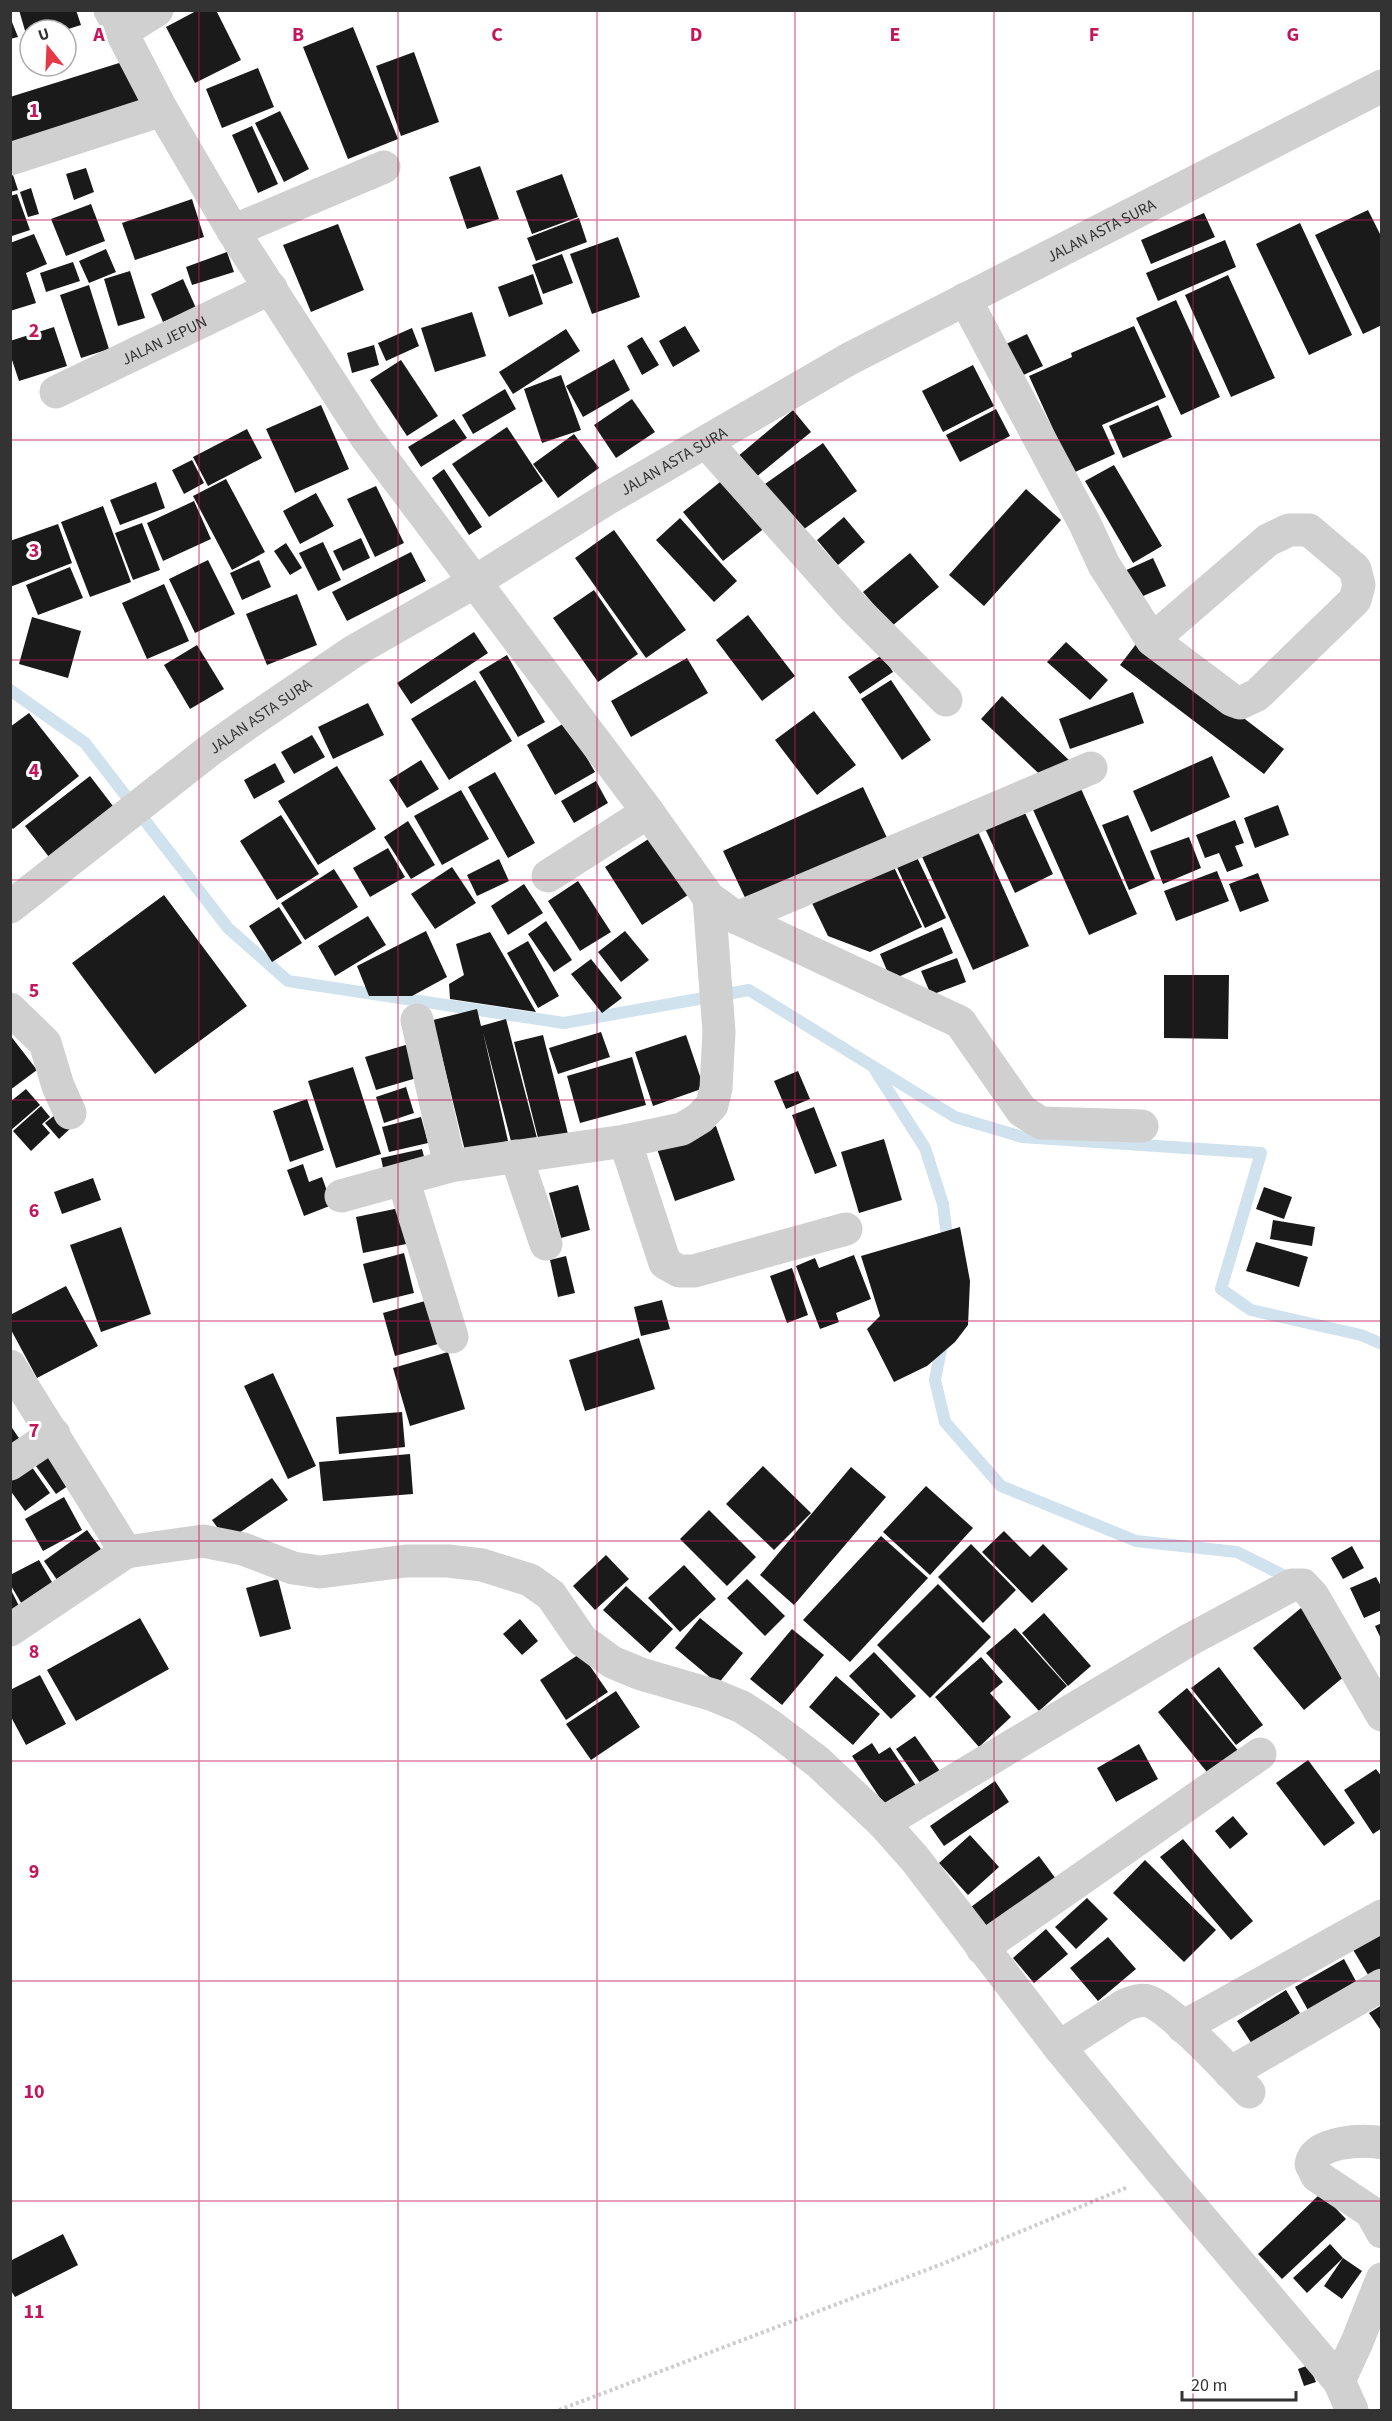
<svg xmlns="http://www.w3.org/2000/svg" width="1392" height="2421" font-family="'Source Sans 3',sans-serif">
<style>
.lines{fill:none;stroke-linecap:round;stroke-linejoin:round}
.stream{stroke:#cfe2ee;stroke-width:12}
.building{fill:#1a1a1a}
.path{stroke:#cdcdcd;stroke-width:4;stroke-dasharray:3 3;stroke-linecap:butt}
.minor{stroke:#d0d0d0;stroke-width:33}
.grid{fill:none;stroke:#c2185b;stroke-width:1.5;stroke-opacity:0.55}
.labels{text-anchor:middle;stroke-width:6;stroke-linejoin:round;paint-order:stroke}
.street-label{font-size:16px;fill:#333;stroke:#fff}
.grid-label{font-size:20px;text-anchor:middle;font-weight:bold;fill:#c2185b;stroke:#fff;stroke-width:6;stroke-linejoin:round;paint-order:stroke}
</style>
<rect width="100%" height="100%" fill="#fff"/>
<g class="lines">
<g class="stream">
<polyline points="10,690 85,743 228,928 288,981 564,1023 749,990 955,1117 1022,1137 1261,1153 1221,1289 1251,1310 1361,1335 1382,1344"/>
<polyline points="875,1070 925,1148 943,1204 948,1245"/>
<polyline points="943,1339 935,1380 945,1422 1001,1486 1136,1541 1237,1552 1289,1578 1292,1582"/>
</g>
</g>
<g class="building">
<polygon points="19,10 76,10 81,25 65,30 30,30 28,41"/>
<polygon points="198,10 216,10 241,60 195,83 166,27"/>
<polygon points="10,17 18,37 10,39"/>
<polygon points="353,27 398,139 348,159 303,47"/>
<polygon points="414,52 439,122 401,136 376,66"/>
<polygon points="132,59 147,108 10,150 10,97"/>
<polygon points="258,68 274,107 222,128 206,89"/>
<polygon points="280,111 309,169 284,182 255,123"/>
<polygon points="252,126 278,184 258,193 232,135"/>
<polygon points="480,166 499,219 467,229 449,177"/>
<polygon points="86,168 94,192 74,200 66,174"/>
<polygon points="562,174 578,217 532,234 516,191"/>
<polygon points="13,175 18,190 10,192 10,176"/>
<polygon points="31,188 39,214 28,217 20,192"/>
<polygon points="17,194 30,230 12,236 10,196"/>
<polygon points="192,199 204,237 135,260 122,223"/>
<polygon points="91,204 105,241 66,256 51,219"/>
<polygon points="1368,210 1382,238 1382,325 1363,334 1315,235"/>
<polygon points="1204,213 1215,237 1151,264 1141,240"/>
<polygon points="579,218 587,242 536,261 527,238"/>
<polygon points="1300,223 1352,335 1309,355 1256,244"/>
<polygon points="338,224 364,290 311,312 283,245"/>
<polygon points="34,234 47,264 26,273 36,303 10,311 10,243"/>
<polygon points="618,237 640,297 592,314 570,254"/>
<polygon points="1225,240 1236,267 1158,301 1146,273"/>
<polygon points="106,249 116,272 89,283 79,261"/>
<polygon points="227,252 234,272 192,285 186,267"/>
<polygon points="562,254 573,283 543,294 532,265"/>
<polygon points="73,262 80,281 46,292 40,273"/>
<polygon points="130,271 145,318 118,326 104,279"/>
<polygon points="533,274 543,304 509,317 498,287"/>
<polygon points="1228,275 1275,378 1231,397 1185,295"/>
<polygon points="183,279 196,308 163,322 151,294"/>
<polygon points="89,285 109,349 81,358 60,295"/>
<polygon points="1176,300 1220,397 1181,415 1136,318"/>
<polygon points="472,312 486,356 435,372 421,328"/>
<polygon points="685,326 700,351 673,367 659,341"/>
<polygon points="1134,326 1166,397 1102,425 1115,454 1073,473 1029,376 1072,357 1071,353"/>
<polygon points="54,327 67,366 19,381 10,354 10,341"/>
<polygon points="412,328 419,346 386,361 378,343"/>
<polygon points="566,329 580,351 513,394 499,372"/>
<polygon points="1027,334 1043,366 1019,377 1004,345"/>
<polygon points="642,337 659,365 642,375 627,346"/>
<polygon points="374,345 379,365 352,373 347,353"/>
<polygon points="614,359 630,390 583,417 566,386"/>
<polygon points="401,360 438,416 407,436 370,380"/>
<polygon points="973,365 994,406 943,432 922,391"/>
<polygon points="561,375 581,430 542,443 524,389"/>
<polygon points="505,389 516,409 473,434 462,415"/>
<polygon points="632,399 655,432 616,458 594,425"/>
<polygon points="321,405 349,469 295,493 266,429"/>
<polygon points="1158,405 1172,437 1123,458 1109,426"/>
<polygon points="996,409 1010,436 960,462 946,435"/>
<polygon points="793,410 811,432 755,478 737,457"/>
<polygon points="454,419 467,438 421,467 408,447"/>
<polygon points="507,427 543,481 489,517 452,464"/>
<polygon points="247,429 262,458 208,486 193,457"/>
<polygon points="574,434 599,468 558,498 533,464"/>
<polygon points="823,443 857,491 800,532 765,484"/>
<polygon points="192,460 204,483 184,494 172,470"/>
<polygon points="1114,465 1162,546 1133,563 1085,481"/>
<polygon points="444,469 482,527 469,535 432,478"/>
<polygon points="725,478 766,527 723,561 683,512"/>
<polygon points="226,479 265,552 232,570 193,496"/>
<polygon points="156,482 165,508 120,525 110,500"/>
<polygon points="376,486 404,543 375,557 347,499"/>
<polygon points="1026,489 1061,520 984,606 949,575"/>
<polygon points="316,493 334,526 300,544 283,511"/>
<polygon points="194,501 211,539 163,561 147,523"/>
<polygon points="103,506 131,582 90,597 61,522"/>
<polygon points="844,517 865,542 838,565 817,540"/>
<polygon points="680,518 737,581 714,602 656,540"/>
<polygon points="142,523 160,570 133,580 115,533"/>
<polygon points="58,524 72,563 10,587 10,541"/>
<polygon points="614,530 686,630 646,658 575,558"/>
<polygon points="361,538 370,558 343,571 333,551"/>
<polygon points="323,542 341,580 318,591 299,553"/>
<polygon points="286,543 302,568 290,575 274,551"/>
<polygon points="411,552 426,581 347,621 332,592"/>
<polygon points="910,553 939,587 892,626 863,592"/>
<polygon points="1153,558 1166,586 1134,600 1122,572"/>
<polygon points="208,560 235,614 195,633 169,579"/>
<polygon points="259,560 271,587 242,600 230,573"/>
<polygon points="70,567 83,598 38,615 26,585"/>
<polygon points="164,584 189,641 147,659 122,603"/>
<polygon points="594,590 638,654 598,682 553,618"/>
<polygon points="297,594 317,645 267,665 246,614"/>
<polygon points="748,615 795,676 762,701 716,640"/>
<polygon points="32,617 81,631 68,678 19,664"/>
<polygon points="474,632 488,653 411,704 397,683"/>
<polygon points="1140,639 1284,749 1264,774 1120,665"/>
<polygon points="1066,642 1108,680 1090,700 1047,662"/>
<polygon points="197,645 224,689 190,709 164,665"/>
<polygon points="507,655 545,722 518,737 479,672"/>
<polygon points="882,655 893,672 860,694 848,677"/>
<polygon points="687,658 708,693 631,737 611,701"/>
<polygon points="475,680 512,741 449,780 411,719"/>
<polygon points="891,680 931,740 902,760 861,699"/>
<polygon points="1133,692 1144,723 1070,749 1059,719"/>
<polygon points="1002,696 1071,762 1050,784 981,719"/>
<polygon points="368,703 384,735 333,759 318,727"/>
<polygon points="814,711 856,765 817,795 775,740"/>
<polygon points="29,713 79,776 13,829 10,826 10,727"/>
<polygon points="566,722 595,772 555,795 527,745"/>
<polygon points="312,735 325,757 294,774 281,752"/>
<polygon points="1212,756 1230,797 1151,832 1133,791"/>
<polygon points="421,760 439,789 407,808 389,780"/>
<polygon points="275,763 285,782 254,799 244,780"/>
<polygon points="337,766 376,829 318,865 278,801"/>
<polygon points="495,772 535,843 508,858 468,787"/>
<polygon points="90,776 113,806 49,857 25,826"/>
<polygon points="596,781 608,803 574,823 561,801"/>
<polygon points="1078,782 1137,914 1089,935 1030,803"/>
<polygon points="863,787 888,840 748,904 723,851"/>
<polygon points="461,790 489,839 442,865 414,816"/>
<polygon points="1021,804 1053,874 1015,893 982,822"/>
<polygon points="1278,805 1289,835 1255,848 1244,818"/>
<polygon points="281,815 319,874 277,900 240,841"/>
<polygon points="1128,815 1155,879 1129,890 1102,825"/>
<polygon points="1235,820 1244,843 1235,846 1243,866 1227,872 1219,853 1205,858 1196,835"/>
<polygon points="408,821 435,865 411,879 384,837"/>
<polygon points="975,825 1029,946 973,970 919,850"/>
<polygon points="1189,837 1201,868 1163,884 1150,851"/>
<polygon points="650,838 688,895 642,925 605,867"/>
<polygon points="388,848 405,877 370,897 353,868"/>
<polygon points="915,853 946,918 925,928 895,863"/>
<polygon points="499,859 509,881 477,896 467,875"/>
<polygon points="452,867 476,903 435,929 411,894"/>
<polygon points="894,867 922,927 870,952 828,936 811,901"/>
<polygon points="334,869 358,907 305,940 281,903"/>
<polygon points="1217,871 1229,901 1176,921 1164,891"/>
<polygon points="1258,873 1269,901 1240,912 1229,884"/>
<polygon points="578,881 611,932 580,951 548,901"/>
<polygon points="524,884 543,913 508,935 491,906"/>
<polygon points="164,895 247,1006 155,1074 72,963"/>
<polygon points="279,907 302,943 272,962 249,926"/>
<polygon points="368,916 386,945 335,976 318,946"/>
<polygon points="546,921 572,960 554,972 528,934"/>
<polygon points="942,927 953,953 891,980 880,954"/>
<polygon points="426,931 447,977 412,996 369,996 357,966"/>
<polygon points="625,931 649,960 621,982 598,952"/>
<polygon points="490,932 536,1012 450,999 449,984 464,975 456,944"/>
<polygon points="528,941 559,996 538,1008 507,953"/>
<polygon points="957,958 966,982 931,995 921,971"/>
<polygon points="591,959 622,998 602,1013 571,974"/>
<polygon points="1164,975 1229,975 1228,1039 1164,1038"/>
<polygon points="477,1009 481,1026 506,1019 538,1142 513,1149 483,1032 508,1141 465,1151 433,1020"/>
<polygon points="601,1032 610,1057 558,1074 549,1048"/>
<polygon points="10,1035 37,1070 10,1090"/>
<polygon points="543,1035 568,1134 539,1142 514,1042"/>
<polygon points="686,1035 704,1088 653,1106 635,1052"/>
<polygon points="409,1044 420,1077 376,1090 365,1057"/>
<polygon points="632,1057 646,1105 580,1123 567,1076"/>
<polygon points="353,1067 381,1154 336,1168 308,1081"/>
<polygon points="798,1071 810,1099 786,1109 774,1081"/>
<polygon points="406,1087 414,1113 384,1123 376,1097"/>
<polygon points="26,1089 40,1105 10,1131 10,1102"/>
<polygon points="307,1099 324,1150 290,1162 273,1111"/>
<polygon points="41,1106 50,1117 42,1124 50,1133 31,1151 13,1131"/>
<polygon points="814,1107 837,1166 815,1174 792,1115"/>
<polygon points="60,1111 73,1126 59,1139 45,1123"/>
<polygon points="421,1117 428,1143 389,1152 382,1127"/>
<polygon points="716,1126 735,1180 675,1201 656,1146"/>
<polygon points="884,1139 902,1200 859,1213 841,1152"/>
<polygon points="422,1149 427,1168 385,1177 381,1158"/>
<polygon points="303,1164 309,1182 322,1177 332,1205 304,1216 287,1170"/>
<polygon points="93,1178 101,1200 62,1214 54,1192"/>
<polygon points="578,1185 590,1230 561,1238 549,1193"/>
<polygon points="1264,1187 1292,1197 1284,1219 1256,1209"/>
<polygon points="404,1207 411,1243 363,1253 356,1217"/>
<polygon points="1273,1220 1315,1227 1312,1246 1270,1239"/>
<polygon points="121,1227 151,1314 101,1332 70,1245"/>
<polygon points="960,1227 970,1281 968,1325 955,1342 927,1366 894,1382 867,1329 880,1316 861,1256"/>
<polygon points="1256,1242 1308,1257 1299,1287 1246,1271"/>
<polygon points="404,1253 414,1293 373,1303 363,1264"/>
<polygon points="854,1255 871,1299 836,1313 839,1322 820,1329 796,1266 815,1258 819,1268"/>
<polygon points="566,1256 575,1293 558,1297 550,1260"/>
<polygon points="792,1268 808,1315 787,1323 770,1276"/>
<polygon points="66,1286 98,1346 37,1378 10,1328 10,1315"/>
<polygon points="432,1299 445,1342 395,1356 383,1313"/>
<polygon points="662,1300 670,1329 641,1336 634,1307"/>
<polygon points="639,1338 655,1389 585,1411 569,1360"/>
<polygon points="448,1352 465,1409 410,1426 393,1368"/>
<polygon points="273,1373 316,1466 288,1479 244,1386"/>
<polygon points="402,1412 405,1447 339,1454 336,1417"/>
<polygon points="10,1425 23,1444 10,1452"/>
<polygon points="52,1449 75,1481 56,1494 33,1462"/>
<polygon points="410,1454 413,1494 323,1501 319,1462"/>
<polygon points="27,1460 50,1493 25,1511 10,1490 10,1471"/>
<polygon points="763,1466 811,1513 774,1550 726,1504"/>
<polygon points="851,1467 886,1497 794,1605 760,1575"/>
<polygon points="272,1478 288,1500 227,1541 212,1520"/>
<polygon points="926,1486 973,1528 930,1575 883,1532"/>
<polygon points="64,1497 82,1530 43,1551 25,1519"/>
<polygon points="709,1510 756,1557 727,1586 680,1539"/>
<polygon points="87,1530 106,1556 62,1587 44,1561"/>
<polygon points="1004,1531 1030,1557 1043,1544 1068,1569 1032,1603 982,1552"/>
<polygon points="881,1536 928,1578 850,1662 803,1620"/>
<polygon points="971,1544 1016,1590 983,1623 938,1577"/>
<polygon points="1352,1546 1364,1568 1343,1579 1331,1558"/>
<polygon points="606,1555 629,1579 595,1610 573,1586"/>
<polygon points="39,1560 59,1594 27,1613 10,1584 10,1575"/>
<polygon points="684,1565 716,1599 680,1632 648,1598"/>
<polygon points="1376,1577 1382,1588 1382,1610 1364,1618 1350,1588"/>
<polygon points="278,1579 291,1629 260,1637 246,1588"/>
<polygon points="747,1579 785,1616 765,1636 727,1598"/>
<polygon points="938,1584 991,1637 930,1698 877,1645"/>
<polygon points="626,1586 673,1629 650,1653 603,1610"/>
<polygon points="10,1592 12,1592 24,1616 10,1617"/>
<polygon points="1301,1608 1352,1670 1304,1710 1253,1648"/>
<polygon points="1044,1613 1091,1666 1068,1686 1022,1633"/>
<polygon points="140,1618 169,1669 76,1721 47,1670"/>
<polygon points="700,1618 743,1653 718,1684 675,1648"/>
<polygon points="520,1619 538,1641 522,1655 503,1634"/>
<polygon points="1382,1623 1382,1641 1375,1626"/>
<polygon points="1015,1628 1067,1686 1039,1711 986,1653"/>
<polygon points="792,1629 824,1655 782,1705 750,1679"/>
<polygon points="874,1652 916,1696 891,1719 849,1676"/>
<polygon points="581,1653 608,1692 566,1720 540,1680"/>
<polygon points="981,1657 1003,1682 990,1693 1011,1717 979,1747 935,1697"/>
<polygon points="1219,1667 1263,1725 1236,1745 1191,1688"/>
<polygon points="40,1675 66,1724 26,1745 10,1715 10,1690"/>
<polygon points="836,1676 880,1714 853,1745 809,1707"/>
<polygon points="1187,1688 1240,1753 1211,1777 1158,1712"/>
<polygon points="616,1691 640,1727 591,1760 566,1724"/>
<polygon points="915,1736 942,1774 923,1787 896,1749"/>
<polygon points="872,1743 879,1754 890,1747 917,1787 886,1807 852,1756"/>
<polygon points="1139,1744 1158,1779 1116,1802 1097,1768"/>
<polygon points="1308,1760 1355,1823 1324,1846 1276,1783"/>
<polygon points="1376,1769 1382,1777 1382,1828 1373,1834 1344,1790"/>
<polygon points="995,1781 1009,1802 944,1846 930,1826"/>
<polygon points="1233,1816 1248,1834 1230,1849 1215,1831"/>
<polygon points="970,1835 999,1867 968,1895 939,1863"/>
<polygon points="1183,1839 1253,1921 1231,1940 1160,1857"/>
<polygon points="1039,1856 1059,1883 987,1937 967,1910"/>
<polygon points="1145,1860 1216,1930 1184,1962 1113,1893"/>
<polygon points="1087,1898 1108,1919 1076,1949 1055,1927"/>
<polygon points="1046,1929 1068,1954 1034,1983 1013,1958"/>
<polygon points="1382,1931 1382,1971 1370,1978 1352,1948"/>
<polygon points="1108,1937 1136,1969 1098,2001 1070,1968"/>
<polygon points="1344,1959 1358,1985 1309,2012 1295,1987"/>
<polygon points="1286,1990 1300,2013 1252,2044 1237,2021"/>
<polygon points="1382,2005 1382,2032 1369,2013"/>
<polygon points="1321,2193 1346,2219 1282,2279 1258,2254"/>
<polygon points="63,2234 78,2265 15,2297 10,2289 10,2261"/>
<polygon points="1330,2244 1343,2258 1307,2293 1293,2278"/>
<polygon points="1343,2258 1362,2271 1342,2299 1324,2286"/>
<polygon points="1309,2365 1316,2382 1304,2386 1298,2369"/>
</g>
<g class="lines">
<polyline class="path" points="559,2410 942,2264 1128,2187"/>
<g class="minor">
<polyline points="110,10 162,110 233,231 366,437 648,812 709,898 737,918 960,1022 1022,1111 1041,1123 1142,1126"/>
<polyline points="122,32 157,10"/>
<polyline points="10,159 162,110"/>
<polyline points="233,231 384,167"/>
<polyline points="965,299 1085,524 1104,565 1152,640 1232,700 1240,703 1257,695 1355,600 1359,585 1355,569 1309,530 1289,530 1268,540 1152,640"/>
<path id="s1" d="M56 392 271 288"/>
<polyline points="706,442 852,606 946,700"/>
<polyline points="548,876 648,812"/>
<path id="s2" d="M10 907 210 750 251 721 354 651 473 583 605 500 849 359 1382 86"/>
<polyline points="737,918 1091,768"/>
<polyline points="10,1009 45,1043 58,1086 70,1113"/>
<polyline points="417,1020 450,1166"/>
<polyline points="625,1141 665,1263 679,1271 694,1271 846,1229"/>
<polyline points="516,1156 546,1244"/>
<polyline points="403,1179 452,1337"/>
<polyline points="341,1196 450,1166 625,1141 682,1129 700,1118 712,1105 716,1088 719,1032 709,898"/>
<polyline points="10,1366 126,1552 203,1541 243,1549 293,1568 320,1572 406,1561 448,1561 482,1565 530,1580 551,1595 582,1640 612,1662 641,1674 713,1695 742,1707 768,1724 818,1762 883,1823 915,1859 1059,2047 1162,2172 1339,2381 1352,2410"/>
<polyline points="10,1464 54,1434"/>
<polyline points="10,1630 126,1552"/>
<polyline points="883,1823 1189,1640 1292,1585 1303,1585 1313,1596 1382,1715"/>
<polyline points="982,1948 1260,1754"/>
<polyline points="1183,2027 1382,1916"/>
<path d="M1059 2047 1125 2005C1133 2002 1140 1999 1148 2001 1169 2007 1231 2073 1249 2092"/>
<polyline points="1230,2073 1382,1985"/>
<path d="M1382 2143C1364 2139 1315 2141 1311 2164L1317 2176 1371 2212 1382 2232"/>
<polyline points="1339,2381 1357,2342 1382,2279"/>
</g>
</g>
<path class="grid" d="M199 10V2410M398 10V2410M597 10V2410M795 10V2410M994 10V2410M1193 10V2410M10 220H1382M10 440H1382M10 660H1382M10 880H1382M10 1100H1382M10 1321H1382M10 1541H1382M10 1761H1382M10 1981H1382M10 2201H1382"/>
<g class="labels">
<g class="street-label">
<text dy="6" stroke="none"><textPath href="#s2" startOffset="1287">JALAN ASTA SURA</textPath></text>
<text dy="6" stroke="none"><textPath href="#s1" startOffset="120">JALAN JEPUN</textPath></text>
<text dy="6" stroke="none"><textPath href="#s2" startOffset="801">JALAN ASTA SURA</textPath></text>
<text dy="6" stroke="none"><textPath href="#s2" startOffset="315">JALAN ASTA SURA</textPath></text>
</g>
</g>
<g class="grid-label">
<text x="99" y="41">A</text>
<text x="298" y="41">B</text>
<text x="497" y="41">C</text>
<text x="696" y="41">D</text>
<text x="895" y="41">E</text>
<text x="1094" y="41">F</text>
<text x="1293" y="41">G</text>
<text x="34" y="117">1</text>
<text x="34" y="337">2</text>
<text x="34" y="557">3</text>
<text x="34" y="777">4</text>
<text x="34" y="997">5</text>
<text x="34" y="1217">6</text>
<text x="34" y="1437">7</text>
<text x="34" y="1658">8</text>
<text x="34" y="1878">9</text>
<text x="34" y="2098">10</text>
<text x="34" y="2318">11</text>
</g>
<rect width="1392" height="2421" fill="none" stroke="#333333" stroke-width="24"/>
<g transform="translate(48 48) rotate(342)"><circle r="28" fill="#ffffff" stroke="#adadad" stroke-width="1.5"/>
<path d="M0-4.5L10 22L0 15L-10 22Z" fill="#e63946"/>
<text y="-9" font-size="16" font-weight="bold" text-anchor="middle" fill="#333333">U</text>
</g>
<path d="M1182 2391v9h114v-9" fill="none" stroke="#333333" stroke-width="3"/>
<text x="1191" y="2391" font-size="18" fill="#333333" stroke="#ffffff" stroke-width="4.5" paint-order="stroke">20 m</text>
</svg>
